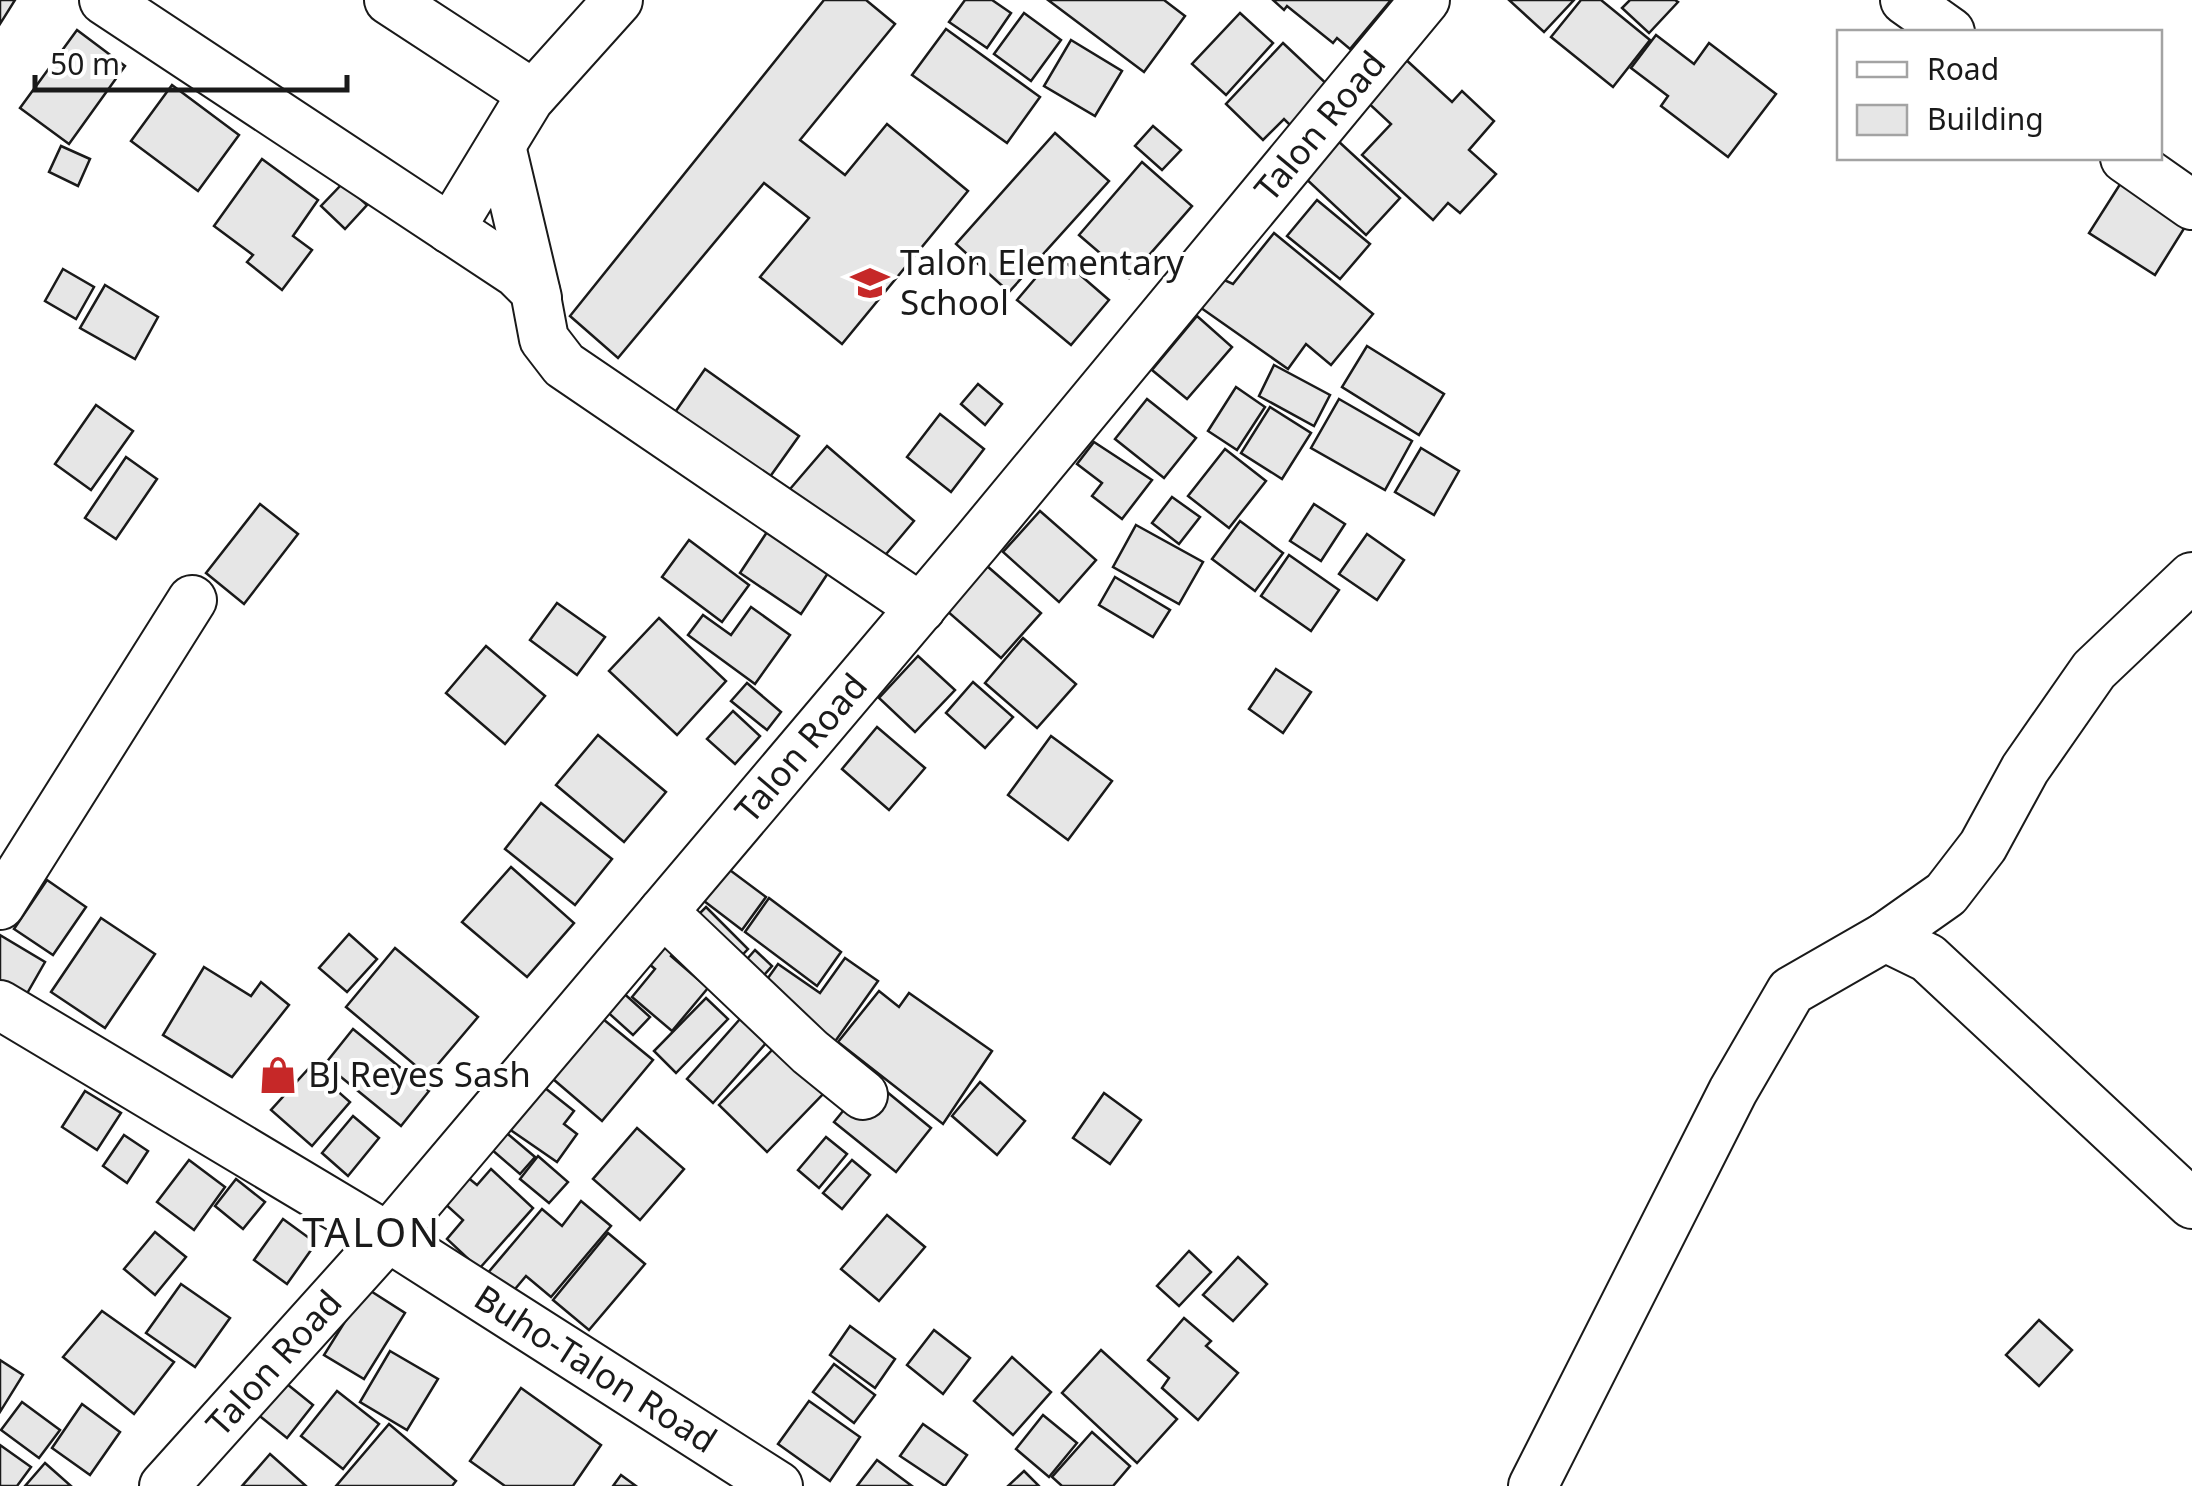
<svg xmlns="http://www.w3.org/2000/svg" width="2192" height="1486" font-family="'Noto Sans',sans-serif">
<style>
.building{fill:#e6e6e6;stroke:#1a1a1a;stroke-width:2.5}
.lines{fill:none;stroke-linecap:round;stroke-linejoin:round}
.minor-casing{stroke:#1a1a1a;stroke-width:52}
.minor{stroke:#fff;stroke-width:48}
.labels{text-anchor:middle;stroke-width:8;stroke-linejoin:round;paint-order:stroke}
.street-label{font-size:35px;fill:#1a1a1a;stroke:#fff}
.poi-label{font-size:35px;fill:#1a1a1a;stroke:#fff;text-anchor:start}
.quarter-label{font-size:40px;letter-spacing:2.5px;fill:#1a1a1a;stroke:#fff}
</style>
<rect width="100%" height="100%" fill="#fff"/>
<g class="building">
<polygon points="0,0 15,0 0,24"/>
<polygon points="824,0 866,0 895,24 800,140 845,175 887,124 968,191 842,344 760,277 809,218 764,183 618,358 570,316"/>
<polygon points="965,0 992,0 1011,13 987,48 949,22"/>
<polygon points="1048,0 1164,0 1185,16 1144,72"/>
<polygon points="1273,0 1391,0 1350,49 1337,38 1333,43 1287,6 1284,10"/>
<polygon points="1509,0 1574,0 1544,32"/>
<polygon points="1581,0 1601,0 1650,40 1613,87 1551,37"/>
<polygon points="1630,0 1675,0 1678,2 1649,33 1622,8"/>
<polygon points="1024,13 1061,40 1031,81 994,54"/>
<polygon points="1240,13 1273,43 1226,95 1192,64"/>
<polygon points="946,29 1040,97 1007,143 912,75"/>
<polygon points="77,30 125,66 69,144 20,108"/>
<polygon points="1656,35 1694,64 1709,43 1776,94 1728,157 1661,106 1668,96 1631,68"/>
<polygon points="1071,40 1122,71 1095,116 1044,86"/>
<polygon points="1283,43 1331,88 1293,128 1284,119 1263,140 1226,104"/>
<polygon points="1403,57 1452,102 1462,91 1494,121 1469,150 1496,174 1460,213 1448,203 1433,220 1362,155 1391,124 1364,99"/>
<polygon points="172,85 239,135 198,191 131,141"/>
<polygon points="1153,126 1181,150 1162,170 1135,146"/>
<polygon points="1055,133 1109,181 1009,292 956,244"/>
<polygon points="1337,140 1400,198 1366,235 1303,176"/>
<polygon points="61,146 90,159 78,186 49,172"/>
<polygon points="262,159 318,200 293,236 312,250 282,290 247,262 253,255 214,226"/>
<polygon points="1142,162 1192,206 1129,278 1079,235"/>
<polygon points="2124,178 2190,219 2155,275 2089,233"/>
<polygon points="343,183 367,205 345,229 321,206"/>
<polygon points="1317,200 1370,244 1340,279 1287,236"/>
<polygon points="1274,233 1373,314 1331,365 1306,344 1288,369 1194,303 1213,275 1233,284"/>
<polygon points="1056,254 1109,300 1071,345 1017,300"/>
<polygon points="63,269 94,287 76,319 45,301"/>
<polygon points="105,285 158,317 135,359 80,328"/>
<polygon points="1197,316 1232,347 1187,399 1152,370"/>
<polygon points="1367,346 1444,394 1419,435 1342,387"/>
<polygon points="1274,365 1330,395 1314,426 1259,396"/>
<polygon points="705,369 799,436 762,488 669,421"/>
<polygon points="978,384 1002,404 985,425 961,404"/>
<polygon points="1236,387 1265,407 1237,450 1208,431"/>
<polygon points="1147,399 1196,438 1164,478 1115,439"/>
<polygon points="1339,399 1412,441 1385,490 1311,448"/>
<polygon points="96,405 133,431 91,490 55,464"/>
<polygon points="1270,407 1311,433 1282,479 1241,453"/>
<polygon points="940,414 984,449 951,492 907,457"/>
<polygon points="1094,442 1152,480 1122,519 1092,496 1102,483 1077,464"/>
<polygon points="827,446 914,521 871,572 784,496"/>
<polygon points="1421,448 1459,471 1434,515 1395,492"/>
<polygon points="1225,449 1266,481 1229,528 1188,496"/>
<polygon points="126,457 157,479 116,539 85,518"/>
<polygon points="1172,497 1200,517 1179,544 1152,523"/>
<polygon points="260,504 298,534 244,604 206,573"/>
<polygon points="1314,504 1345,524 1321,561 1290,541"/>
<polygon points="1040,511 1096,560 1059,602 1003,552"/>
<polygon points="1240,521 1283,553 1255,591 1212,559"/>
<polygon points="1136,525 1203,562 1179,604 1113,567"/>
<polygon points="771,526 832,567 801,614 740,573"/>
<polygon points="1367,534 1404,560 1377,600 1339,574"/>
<polygon points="689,540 749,585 722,622 662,577"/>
<polygon points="1289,555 1339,590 1311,631 1261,596"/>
<polygon points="979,559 1041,613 1001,658 939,604"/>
<polygon points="1115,577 1170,610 1153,637 1099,605"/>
<polygon points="557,603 605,637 577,675 530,640"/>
<polygon points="751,607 790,635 755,684 688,635 703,615 731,635"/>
<polygon points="659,618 726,681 677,735 609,671"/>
<polygon points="1023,638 1076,684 1037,728 985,683"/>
<polygon points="486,646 545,696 505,744 446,693"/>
<polygon points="918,656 955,690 915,732 879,698"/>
<polygon points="1276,669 1311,692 1283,733 1249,709"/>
<polygon points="973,682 1013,717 985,748 946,713"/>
<polygon points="747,683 781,712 767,730 731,701"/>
<polygon points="733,711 760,736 735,764 707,739"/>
<polygon points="877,727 925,768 889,810 842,769"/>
<polygon points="598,735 666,792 624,842 556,785"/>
<polygon points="1051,736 1112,781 1068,840 1008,795"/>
<polygon points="541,803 612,859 575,905 505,849"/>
<polygon points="711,856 766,897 742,930 687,888"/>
<polygon points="511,867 574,923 527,977 462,922"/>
<polygon points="47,880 86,907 53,955 14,929"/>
<polygon points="769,898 841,952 817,986 745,932"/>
<polygon points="706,907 748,949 727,971 684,929"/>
<polygon points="101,918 155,954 105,1028 51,992"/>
<polygon points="652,928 677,949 671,956 708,988 672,1031 632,997 655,969 633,950"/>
<polygon points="349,934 377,959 347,992 319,968"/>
<polygon points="0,935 45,962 25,997 0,982"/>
<polygon points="395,948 478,1017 428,1076 346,1007"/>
<polygon points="755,950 772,966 750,991 732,976"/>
<polygon points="845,958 878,981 824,1057 750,1003 778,964 820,993"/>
<polygon points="204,967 251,996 261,982 289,1005 232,1077 163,1035"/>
<polygon points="608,979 650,1017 633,1035 592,998"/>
<polygon points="879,991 899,1007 909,993 992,1051 943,1124 838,1042"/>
<polygon points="706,998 728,1019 676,1073 654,1051"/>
<polygon points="603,1019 653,1060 602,1121 553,1079"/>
<polygon points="740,1019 766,1043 713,1103 687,1079"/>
<polygon points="353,1029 429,1091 401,1126 325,1064"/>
<polygon points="775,1047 824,1093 767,1152 719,1105"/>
<polygon points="310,1067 350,1102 312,1146 271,1110"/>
<polygon points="870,1078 931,1128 896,1172 834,1122"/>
<polygon points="980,1082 1025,1121 997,1155 952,1116"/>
<polygon points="540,1084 574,1111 564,1124 577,1134 557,1162 496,1120"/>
<polygon points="85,1091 121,1113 97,1150 62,1127"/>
<polygon points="1104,1093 1141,1120 1110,1164 1073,1138"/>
<polygon points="353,1116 379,1138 348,1176 322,1153"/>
<polygon points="490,1119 535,1157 520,1174 476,1136"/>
<polygon points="637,1128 684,1169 640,1220 593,1179"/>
<polygon points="124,1135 148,1151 127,1183 103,1166"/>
<polygon points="826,1137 847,1154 819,1188 798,1170"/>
<polygon points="538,1156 568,1182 549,1203 520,1179"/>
<polygon points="189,1160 225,1187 194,1230 157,1202"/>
<polygon points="852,1160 870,1175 842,1209 823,1193"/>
<polygon points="491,1169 533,1208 479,1269 447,1239 463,1220 443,1202 466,1176 477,1185"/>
<polygon points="236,1179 265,1202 243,1229 215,1206"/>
<polygon points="581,1201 611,1226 551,1297 526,1276 505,1301 481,1281 542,1209 562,1226"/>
<polygon points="887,1215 925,1247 879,1301 841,1269"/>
<polygon points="283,1219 316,1243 287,1284 254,1260"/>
<polygon points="155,1232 186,1257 155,1295 124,1269"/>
<polygon points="608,1233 645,1264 589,1330 553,1300"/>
<polygon points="1189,1251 1211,1272 1179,1306 1157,1286"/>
<polygon points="1238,1257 1267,1284 1233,1321 1203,1295"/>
<polygon points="181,1284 230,1318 195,1367 146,1333"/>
<polygon points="366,1288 405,1313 364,1379 324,1355"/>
<polygon points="102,1311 174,1362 134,1414 63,1357"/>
<polygon points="1184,1318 1211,1341 1206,1346 1238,1373 1198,1420 1162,1388 1169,1378 1148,1360"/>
<polygon points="2039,1320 2072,1350 2039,1386 2006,1355"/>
<polygon points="850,1326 895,1359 875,1388 830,1355"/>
<polygon points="934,1330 970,1358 943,1394 907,1365"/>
<polygon points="1101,1350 1177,1419 1137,1463 1062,1393"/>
<polygon points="390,1351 438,1379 407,1430 360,1402"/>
<polygon points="1012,1357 1051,1392 1013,1435 974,1401"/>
<polygon points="0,1360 23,1375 0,1412"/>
<polygon points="834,1364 875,1395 854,1423 813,1392"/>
<polygon points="282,1380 313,1405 287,1438 256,1413"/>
<polygon points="521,1388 601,1445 573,1486 505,1486 470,1461"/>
<polygon points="337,1391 379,1424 343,1469 301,1436"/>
<polygon points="809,1401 860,1437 830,1481 778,1444"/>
<polygon points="22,1402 60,1430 39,1458 1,1430"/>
<polygon points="82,1404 120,1432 90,1475 52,1448"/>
<polygon points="1043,1415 1077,1443 1049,1477 1016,1449"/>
<polygon points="389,1424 456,1481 452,1486 336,1486"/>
<polygon points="923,1424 967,1455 945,1486 900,1456"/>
<polygon points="1092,1432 1130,1466 1113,1486 1062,1486 1052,1477"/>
<polygon points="0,1445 31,1467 17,1486 0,1486"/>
<polygon points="270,1454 306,1486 242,1486"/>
<polygon points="877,1460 912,1486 857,1486"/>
<polygon points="45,1463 71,1486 25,1486"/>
<polygon points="1024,1471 1039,1486 1008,1486"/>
<polygon points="621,1475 636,1486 613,1486"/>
</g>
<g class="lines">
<g class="minor-casing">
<g id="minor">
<polyline points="104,0 517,273 535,291 544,339 564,365 921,608"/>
<polyline points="389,0 533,94"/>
<polyline points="1905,0 1950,32"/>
<polyline points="501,146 537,298"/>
<polyline points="2125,158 2192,205"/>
<polyline points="450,229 529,99 618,0"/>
<polyline points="0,905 192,600"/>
<polyline points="663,912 810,1052 863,1095"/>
<polyline points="1885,937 1946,894 1983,846 2025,769 2094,670 2192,577"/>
<path id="s1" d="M0 1005 388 1237 778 1486"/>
<path id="s2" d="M164 1486 388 1237 977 541 1425 0"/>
<polyline points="1533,1486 1733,1091 1791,991 1885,937 1928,958 2192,1204"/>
</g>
</g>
<use href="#minor" class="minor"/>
</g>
<defs>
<g id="school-bare" transform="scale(3)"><path d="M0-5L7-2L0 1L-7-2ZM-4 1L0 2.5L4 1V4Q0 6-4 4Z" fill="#c62828" stroke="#fff" stroke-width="2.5" paint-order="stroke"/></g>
<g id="shop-bare" transform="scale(3)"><path d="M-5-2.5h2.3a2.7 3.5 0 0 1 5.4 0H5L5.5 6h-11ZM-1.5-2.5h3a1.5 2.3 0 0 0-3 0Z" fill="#c62828" stroke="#fff" stroke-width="2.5" paint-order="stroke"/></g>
</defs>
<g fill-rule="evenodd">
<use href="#school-bare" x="870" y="283"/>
<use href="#shop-bare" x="278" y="1075"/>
</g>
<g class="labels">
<g class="street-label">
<text dy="12" stroke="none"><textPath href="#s2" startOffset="1785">Talon Road</textPath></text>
<text dy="12" stroke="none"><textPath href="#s2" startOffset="975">Talon Road</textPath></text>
<text dy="12" stroke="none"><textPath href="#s2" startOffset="165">Talon Road</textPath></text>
<text dy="12" stroke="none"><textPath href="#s1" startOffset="698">Buho-Talon Road</textPath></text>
</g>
<g class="poi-label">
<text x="900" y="275">Talon Elementary<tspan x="900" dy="40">School</tspan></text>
<text x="308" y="1087">BJ Reyes Sash</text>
</g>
<g class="quarter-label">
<text x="372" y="1247">TALON</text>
</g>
</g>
<rect x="1837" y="30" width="325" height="130" fill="#ffffff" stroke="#a3a3a3" stroke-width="2.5"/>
<rect x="1857" y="62" width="50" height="15" fill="#ffffff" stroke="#a3a3a3" stroke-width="2.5"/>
<text x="1927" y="80" font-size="30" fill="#1a1a1a">Road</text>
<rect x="1857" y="105" width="50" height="30" fill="#e6e6e6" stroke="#a3a3a3" stroke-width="2.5"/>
<text x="1927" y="130" font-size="30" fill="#1a1a1a">Building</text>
<path d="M35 75v15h312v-15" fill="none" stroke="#1a1a1a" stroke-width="5"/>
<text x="50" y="75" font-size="30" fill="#1a1a1a" stroke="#ffffff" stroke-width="8" paint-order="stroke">50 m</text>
</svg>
